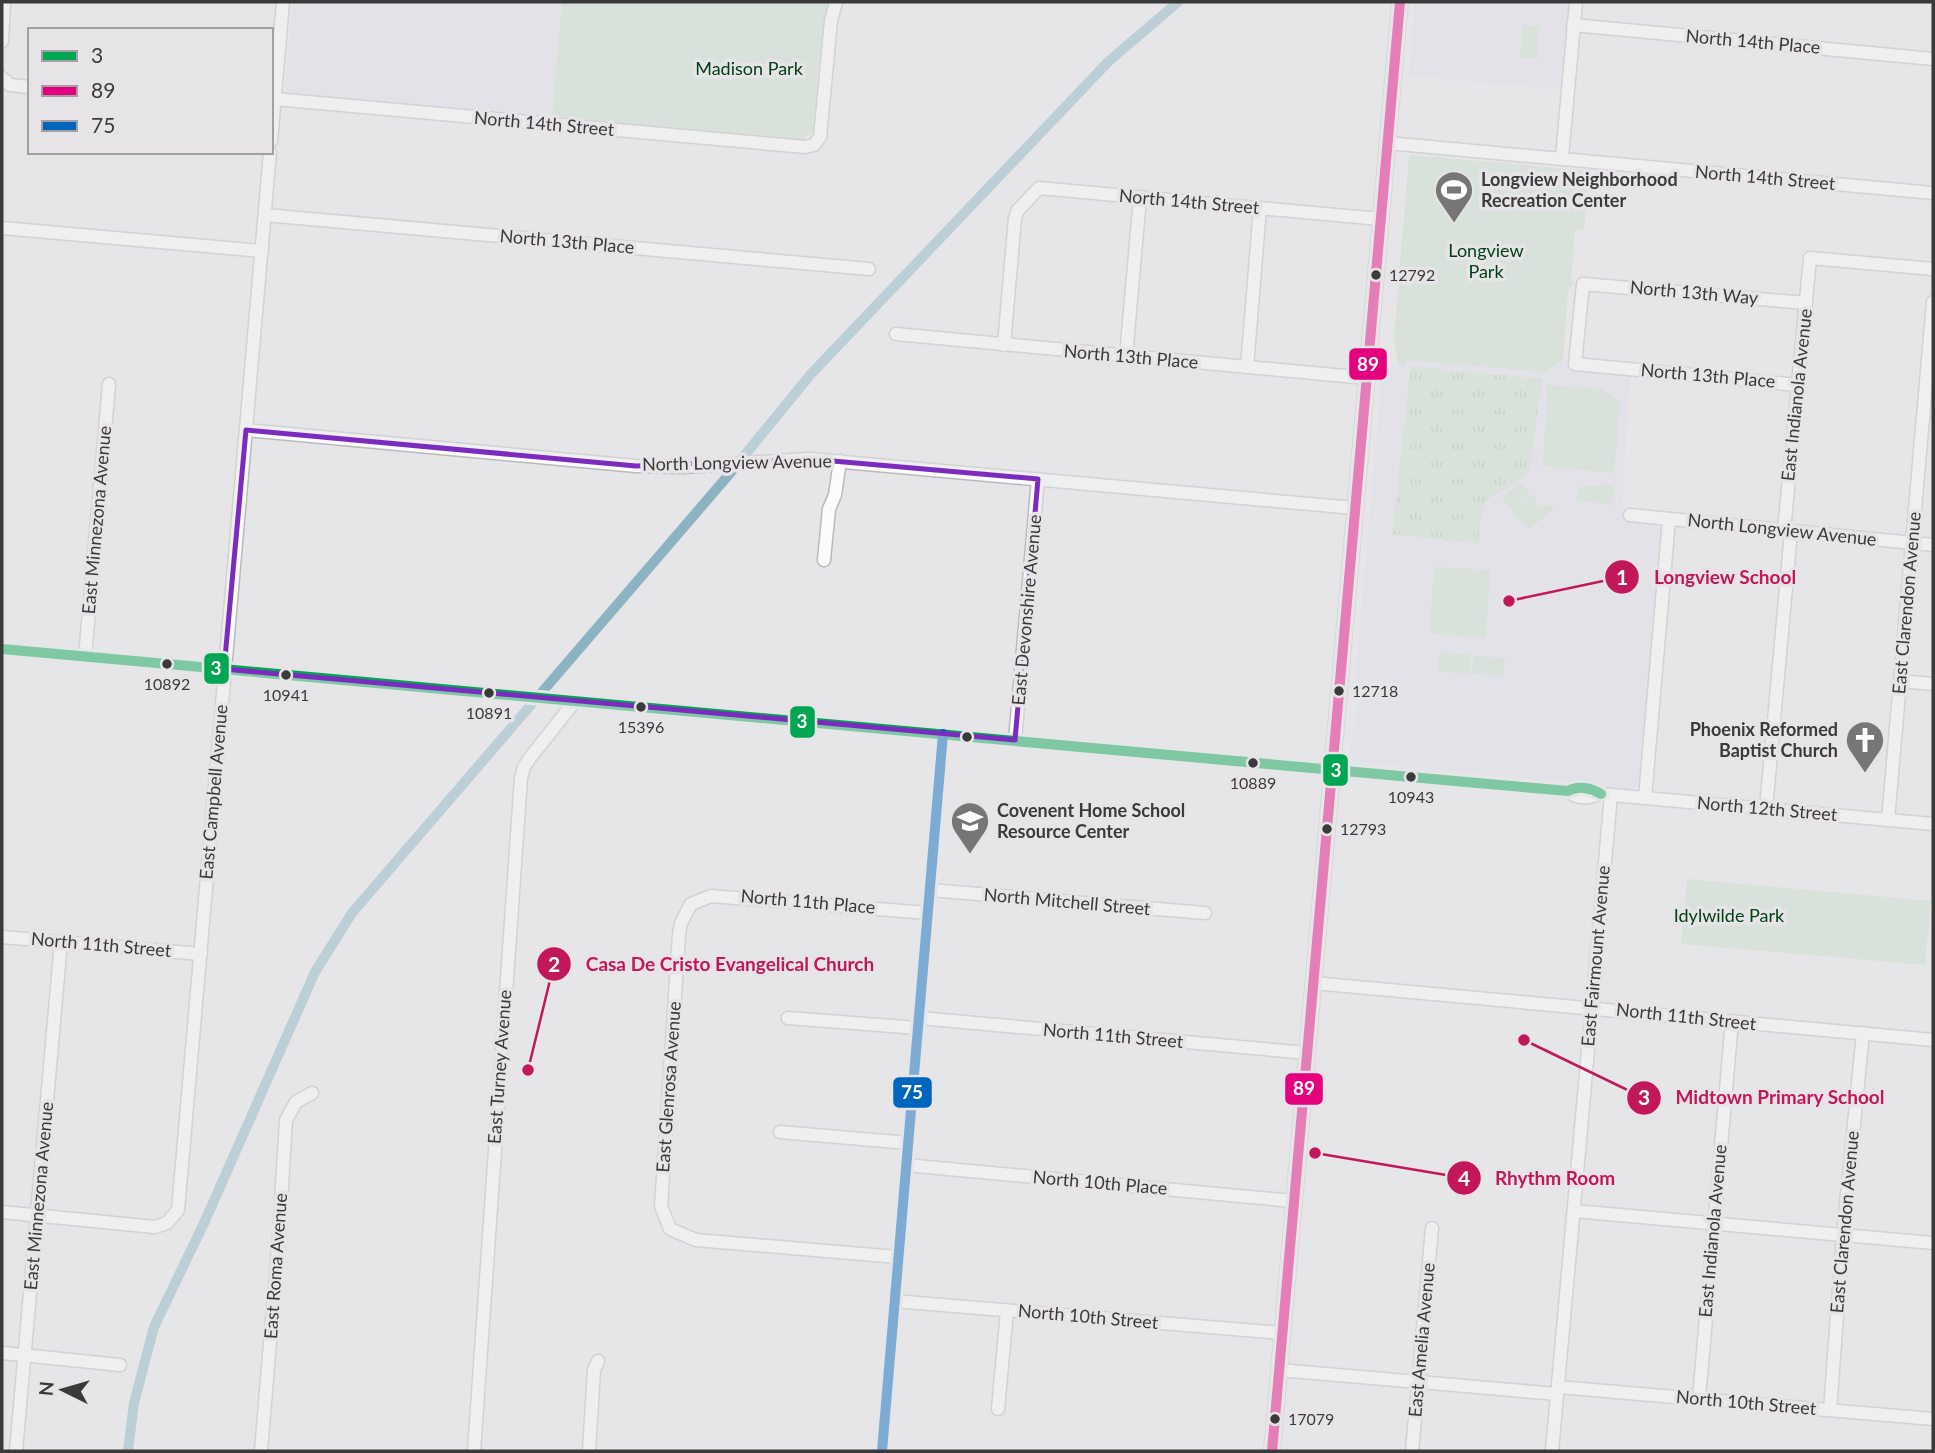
<svg xmlns="http://www.w3.org/2000/svg" width="1935" height="1453" font-family="Lato,sans-serif">
<style>
.education{fill:#e0deeb}
.grass{fill:url(#grass-tufts)}
.green{fill:#c7dcca}
.lines{fill:none;stroke-linecap:round;stroke-linejoin:round}
.canal{stroke:#8cb3c2;stroke-width:10}
.minor-casing{stroke:#bbbabb;stroke-width:15}
.major-casing{stroke:#c4c3c4;stroke-width:18}
.minor{stroke:#fbfbfb;stroke-width:12}
.major{stroke:#ebe6e4;stroke-width:16}
.bus-1-casing{stroke:#e7e4e8;stroke-width:16}
.bus-2-casing{stroke:#e7e4e8;stroke-width:16}
.bus-3-casing{stroke:#e7e4e8;stroke-width:16}
.bus-1{stroke:#00a651;stroke-width:10}
.bus-2{stroke:#e5007d;stroke-width:10}
.bus-3{stroke:#0065bd;stroke-width:10}
.marked{fill:none;stroke:#7b2cbf;stroke-width:5;stroke-linejoin:round}
.bus-dot{fill:#3b3a3b;stroke:#e7e4e8;stroke-width:2.5}
.labels{text-anchor:middle;stroke-width:7;stroke-linejoin:round;paint-order:stroke}
.bus-label{font-size:16px;fill:#3b3a3b;stroke:#e7e4e8}
.street-label{font-size:18px;fill:#3b3a3b;stroke:#e7e4e8}
.park-label{font-size:18px;fill:#004215;stroke:#e7e4e8}
.poi-label{font-size:18px;font-weight:bold;fill:#3b3a3b;stroke:#e7e4e8;text-anchor:start}
.leader{fill:none;stroke:#c2185b;stroke-width:2.5}
.callout-dot{fill:#c2185b;stroke:#e7e4e8;stroke-width:2.5}
.mark-label{font-size:21px;text-anchor:middle;font-weight:bold;fill:#fff}
.callout-label{font-size:19px;text-anchor:middle;font-weight:bold;fill:#c2185b;stroke:#e7e4e8;stroke-width:7;stroke-linejoin:round;paint-order:stroke}
.line-badge{stroke:#e7e4e8;stroke-width:2.5}
.badge-label{font-size:19px;text-anchor:middle;font-weight:bold;fill:#fff}
</style>
<defs>
<pattern id="grass-tufts" width="24" height="20" patternUnits="userSpaceOnUse" patternTransform="scale(1.75)"><rect width="24" height="20" fill="#c7dcca"/><path d="M3 7l-1-3M5 7V3M7 7l1-3M15 17l-1-3M17 17v-4M19 17l1-3" fill="none" stroke="#acbeae"/></pattern>
</defs>
<rect width="100%" height="100%" fill="#e6e5e7"/>
<g class="education">
<polygon points="293,2 562,2 552,118 290,93 285,87"/>
<polygon points="1415,2 1569,2 1562,90 1409,75"/>
<polygon points="1569,358 1571,364 1630,374 1622,511 1657,524 1663,531 1640,785 1633,789 1354,762 1348,755 1356,719 1359,692 1356,671 1383,364 1403,366 1406,360 1550,367"/>
</g>
<path class="grass" d="M1411 366 1542 379 1530 470C1500 504 1478 480 1479 544L1392 534Z"/>
<g class="green">
<polygon points="562,2 829,2 821,43 813,131 804,139 797,140 552,118"/>
<polygon points="1523,25 1540,26 1537,59 1520,57"/>
<polygon points="1412,155 1589,171 1584,230 1575,230 1571,281 1575,282 1568,291 1563,360 1550,367 1547,372 1406,360 1404,366 1398,365 1394,337 1409,156"/>
<polygon points="1547,385 1602,389 1621,403 1614,473 1543,466"/>
<polygon points="1521,483 1530,495 1511,510 1502,498"/>
<polygon points="1608,485 1613,487 1615,494 1610,505 1577,500 1577,491 1583,486"/>
<polygon points="1534,495 1536,495 1536,505 1556,506 1530,529 1511,510"/>
<polygon points="1434,567 1490,570 1486,638 1433,634 1430,629"/>
<polygon points="1440,652 1471,655 1470,674 1438,671"/>
<polygon points="1474,656 1505,658 1503,676 1472,674"/>
<polygon points="1687,879 1931,901 1925,965 1681,944"/>
</g>
<g class="lines">
<polyline class="canal" points="128,1451 134,1403 154,1327 205,1221 315,972 352,913 726,478 811,374 1109,61 1178,2"/>
<g class="minor-casing">
<g id="minor">
<polyline points="1573,25 1933,59"/>
<polyline points="2,41 4,2"/>
<polyline points="2,78 10,85 30,87"/>
<polyline points="275,99 805,147 814,145 820,137 831,21 836,2"/>
<polyline points="271,141 283,2"/>
<polyline points="1387,143 1933,193"/>
<polyline points="1562,157 1576,2"/>
<polyline points="265,215 869,269"/>
<polyline points="2,228 262,251"/>
<polyline points="896,334 1366,378"/>
<polyline points="1004,345 1015,218 1018,210 1039,188 1380,219"/>
<polyline points="1126,356 1140,198"/>
<polyline points="1247,367 1260,208"/>
<polyline points="1798,385 1575,364 1583,284 1806,303"/>
<polyline points="246,430 636,466 682,467 810,459 1354,508"/>
<polyline points="1630,515 1933,545"/>
<polyline points="1784,531 1810,258 1933,269"/>
<polyline points="824,560 829,509 835,495 840,461"/>
<path d="M2 649 1466 782 1568 791C1578 785 1591 788 1601 794"/>
<polyline points="85,657 109,384"/>
<polyline points="1900,681 1933,684"/>
<polyline points="1015,740 1038,479"/>
<path d="M1568 791C1578 800 1588 798 1601 794L1933 824"/>
<polyline points="1645,798 1669,519"/>
<polyline points="1766,809 1791,532"/>
<polyline points="1888,820 1933,302"/>
<polyline points="930,890 1205,913"/>
<polyline points="2,937 201,954"/>
<polyline points="1313,983 1933,1040"/>
<polyline points="788,1018 918,1028"/>
<polyline points="920,1018 1307,1053"/>
<polyline points="780,1132 908,1143"/>
<polyline points="906,1165 1293,1201"/>
<polyline points="1574,1211 1933,1243"/>
<polyline points="2,1212 155,1227 167,1223 178,1210 270,152"/>
<polyline points="897,1257 696,1240 670,1229 661,1206 679,935 681,923 691,904 711,896 928,913"/>
<polyline points="894,1301 1282,1333"/>
<polyline points="2,1353 120,1365"/>
<polyline points="1279,1370 1557,1394"/>
<polyline points="1558,1387 1933,1419"/>
<polyline points="1699,1398 1732,1021"/>
<polyline points="998,1409 1007,1311"/>
<polyline points="1830,1410 1843,1235 1863,1033"/>
<polyline points="16,1451 61,942"/>
<polyline points="261,1451 279,1235 286,1120 296,1102 312,1093"/>
<polyline points="474,1451 521,778 524,767 529,759 575,701"/>
<polyline points="589,1451 594,1370 598,1361"/>
<polyline points="882,1451 943,734"/>
<polyline points="1412,1451 1432,1228"/>
<polyline points="1552,1451 1611,795"/>
</g>
</g>
<g class="major-casing">
<polyline id="major" points="1272,1451 1400,2"/>
</g>
<use href="#minor" class="minor"/>
<use href="#major" class="major"/>
<g class="bus-1-casing">
<path id="bus-1" d="M2 649 1466 782 1568 791C1578 785 1591 788 1601 794"/>
</g>
<g class="bus-2-casing">
<polyline id="bus-2" points="1272,1451 1400,2"/>
</g>
<g class="bus-3-casing">
<polyline id="bus-3" points="882,1451 943,734"/>
</g>
<use href="#bus-1" class="bus-1"/>
<use href="#bus-2" class="bus-2"/>
<use href="#bus-3" class="bus-3"/>
</g>
<path d="M0 0H1935V1453H0ZM246 430 636 466 810 459 1038 479 1015 740 224 669Z" fill="#e6e5e7" fill-opacity=".55" fill-rule="evenodd"/>
<path class="marked" d="M246 430 636 466 810 459 1038 479 1015 740 224 669Z"/>
<defs>
<g id="stadium-pin" transform="scale(2.0125)"><path d="M0 17L-7.5 6A9.5 9.5 0 1 1 7.5 6Z" fill="#777677" stroke="#e7e4e8"/><path d="M0-5a6.5 5 0 1 0 0 10a6.5 5 0 1 0 0-10ZM-3.5-1.8h7v3.6h-7Z" fill="#fff"/></g>
<g id="church-pin" transform="scale(2.0125)"><path d="M0 17L-7.5 6A9.5 9.5 0 1 1 7.5 6Z" fill="#777677" stroke="#e7e4e8"/><path d="M-1.2-6h2.4v3.5h3.3v2.4h-3.3V6h-2.4V-.1h-3.3v-2.4h3.3Z" fill="#fff"/></g>
<g id="school-pin" transform="scale(2.0125)"><path d="M0 17L-7.5 6A9.5 9.5 0 1 1 7.5 6Z" fill="#777677" stroke="#e7e4e8"/><path d="M0-5L7-2L0 1L-7-2ZM-4 1L0 2.5L4 1V4Q0 6-4 4Z" fill="#fff"/></g>
</defs>
<g fill-rule="evenodd">
<use href="#stadium-pin" x="1454" y="190"/>
<use href="#church-pin" x="1865" y="740"/>
<use href="#school-pin" x="970" y="821"/>
</g>
<g class="bus-dot">
<circle cx="1376" cy="275" r="6"/>
<circle cx="167" cy="664" r="6"/>
<circle cx="286" cy="675" r="6"/>
<circle cx="1339" cy="691" r="6"/>
<circle cx="489" cy="693" r="6"/>
<circle cx="641" cy="707" r="6"/>
<circle cx="967" cy="737" r="6"/>
<circle cx="1253" cy="763" r="6"/>
<circle cx="1411" cy="777" r="6"/>
<circle cx="1327" cy="829" r="6"/>
<circle cx="1275" cy="1419" r="6"/>
</g>
<g class="labels">
<g class="bus-label">
<text x="1389" y="281" text-anchor="start">12792</text>
<text x="167" y="690">10892</text>
<text x="1352" y="697" text-anchor="start">12718</text>
<text x="286" y="701">10941</text>
<text x="489" y="719">10891</text>
<text x="641" y="733">15396</text>
<text x="1253" y="789">10889</text>
<text x="1411" y="803">10943</text>
<text x="1340" y="835" text-anchor="start">12793</text>
<text x="1288" y="1425" text-anchor="start">17079</text>
</g>
<g class="street-label">
<text transform="translate(1753 42) rotate(5)" y="6">North 14th Place</text>
<text transform="translate(544 124) rotate(5)" y="6">North 14th Street</text>
<text transform="translate(1765 178) rotate(5)" y="6">North 14th Street</text>
<text transform="translate(1189 202) rotate(5)" y="6">North 14th Street</text>
<text transform="translate(567 242) rotate(5)" y="6">North 13th Place</text>
<text transform="translate(1694 293) rotate(5)" y="6">North 13th Way</text>
<text transform="translate(1131 357) rotate(5)" y="6">North 13th Place</text>
<text transform="translate(1708 376) rotate(5)" y="6">North 13th Place</text>
<text transform="translate(1797 395) rotate(-84)" y="6">East Indianola Avenue</text>
<text transform="translate(737 463) rotate(-1)" y="6">North Longview Avenue</text>
<text transform="translate(97 520) rotate(-85)" y="6">East Minnezona Avenue</text>
<text transform="translate(1782 530) rotate(6)" y="6">North Longview Avenue</text>
<text transform="translate(1907 603) rotate(-85)" y="6">East Clarendon Avenue</text>
<text transform="translate(1027 610) rotate(-85)" y="6">East Devonshire Avenue</text>
<text transform="translate(214 792) rotate(-85)" y="6">East Campbell Avenue</text>
<text transform="translate(1767 809) rotate(5)" y="6">North 12th Street</text>
<text transform="translate(808 902) rotate(5)" y="6">North 11th Place</text>
<text transform="translate(1067 902) rotate(5)" y="6">North Mitchell Street</text>
<text transform="translate(101 945) rotate(5)" y="6">North 11th Street</text>
<text transform="translate(1596 956) rotate(-85)" y="6">East Fairmount Avenue</text>
<text transform="translate(1686 1017) rotate(6)" y="6">North 11th Street</text>
<text transform="translate(1113 1036) rotate(5)" y="6">North 11th Street</text>
<text transform="translate(500 1067) rotate(-86)" y="6">East Turney Avenue</text>
<text transform="translate(669 1087) rotate(-86)" y="6">East Glenrosa Avenue</text>
<text transform="translate(1100 1183) rotate(5)" y="6">North 10th Place</text>
<text transform="translate(39 1196) rotate(-85)" y="6">East Minnezona Avenue</text>
<text transform="translate(1845 1222) rotate(-85)" y="6">East Clarendon Avenue</text>
<text transform="translate(1713 1231) rotate(-85)" y="6">East Indianola Avenue</text>
<text transform="translate(276 1266) rotate(-86)" y="6">East Roma Avenue</text>
<text transform="translate(1088 1317) rotate(5)" y="6">North 10th Street</text>
<text transform="translate(1422 1340) rotate(-85)" y="6">East Amelia Avenue</text>
<text transform="translate(1746 1403) rotate(5)" y="6">North 10th Street</text>
</g>
<g class="park-label">
<text x="749" y="75">Madison Park</text>
<text x="1486" y="257">Longview<tspan x="1486" dy="21">Park</tspan></text>
<text x="1729" y="922">Idylwilde Park</text>
</g>
<g class="poi-label">
<text x="1481" y="186">Longview Neighborhood<tspan x="1481" dy="21">Recreation Center</tspan></text>
<text x="1838" y="736" text-anchor="end">Phoenix Reformed<tspan x="1838" dy="21">Baptist Church</tspan></text>
<text x="997" y="817">Covenent Home School<tspan x="997" dy="21">Resource Center</tspan></text>
</g>
</g>
<path class="leader" d="M1509 601L1622 577M528 1070L554 964M1524 1040L1644 1098M1315 1153L1464 1178"/>
<g class="callout-dot">
<circle cx="1509" cy="601" r="7"/>
<circle cx="528" cy="1070" r="7"/>
<circle cx="1524" cy="1040" r="7"/>
<circle cx="1315" cy="1153" r="7"/>
<circle cx="1622" cy="577" r="18"/>
<circle cx="554" cy="964" r="18"/>
<circle cx="1644" cy="1098" r="18"/>
<circle cx="1464" cy="1178" r="18"/>
</g>
<g class="mark-label">
<text x="1622" y="585">1</text>
<text x="554" y="972">2</text>
<text x="1644" y="1105">3</text>
<text x="1464" y="1186">4</text>
</g>
<g class="callout-label">
<text x="1725" y="584">Longview School</text>
<text x="730" y="971">Casa De Cristo Evangelical Church</text>
<text x="1780" y="1104">Midtown Primary School</text>
<text x="1555" y="1185">Rhythm Room</text>
</g>
<g class="line-badge">
<rect x="1348" y="347" width="40" height="34" rx="7" fill="#e5007d"/>
<rect x="203" y="652" width="27" height="33" rx="7" fill="#00a651"/>
<rect x="789" y="705" width="27" height="34" rx="7" fill="#00a651"/>
<rect x="1322" y="753" width="27" height="34" rx="7" fill="#00a651"/>
<rect x="1284" y="1072" width="40" height="34" rx="7" fill="#e5007d"/>
<rect x="892" y="1076" width="41" height="33" rx="7" fill="#0065bd"/>
</g>
<g class="badge-label">
<text x="1368" y="371">89</text>
<text x="216" y="675">3</text>
<text x="802" y="728">3</text>
<text x="1336" y="777">3</text>
<text x="1304" y="1095">89</text>
<text x="912" y="1099">75</text>
</g>
<rect width="1935" height="1453" fill="none" stroke="#3b3a3b" stroke-width="7"/>
<rect x="28" y="28" width="245" height="126" fill="#e7e4e8" stroke="#a2a0a3" stroke-width="2"/>
<rect x="42" y="51" width="35" height="10" fill="#00a651" stroke="#a2a0a3" stroke-width="2"/>
<text x="91" y="63" font-size="21" fill="#3b3a3b">3</text>
<rect x="42" y="86" width="35" height="10" fill="#e5007d" stroke="#a2a0a3" stroke-width="2"/>
<text x="91" y="98" font-size="21" fill="#3b3a3b">89</text>
<rect x="42" y="121" width="35" height="10" fill="#0065bd" stroke="#a2a0a3" stroke-width="2"/>
<text x="91" y="133" font-size="21" fill="#3b3a3b">75</text>
<g transform="translate(63 1390) rotate(275)" stroke="#e7e4e8" stroke-width="5" paint-order="stroke">
<path d="M0-5L12 26L0 18L-12 26Z" fill="#3b3a3b"/>
<text y="-10" font-size="19" font-weight="bold" text-anchor="middle" fill="#3b3a3b">N</text>
</g>
</svg>
